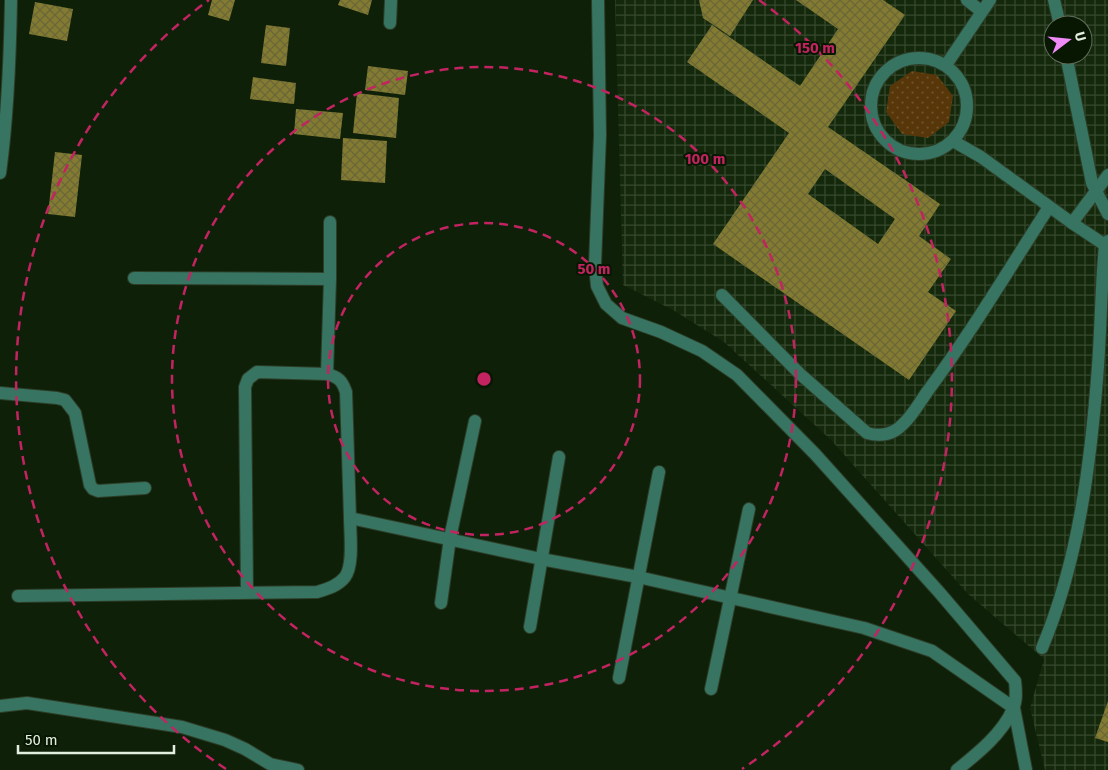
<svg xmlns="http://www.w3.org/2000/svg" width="1108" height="770" font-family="'Fira Sans',sans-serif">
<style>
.industrial{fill:url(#industrial-grid);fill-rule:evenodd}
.grass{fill:url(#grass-dots)}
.building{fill:url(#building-cross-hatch);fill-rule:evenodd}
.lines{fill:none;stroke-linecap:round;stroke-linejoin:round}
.minor-casing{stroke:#2d3d27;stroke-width:14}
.minor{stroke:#377462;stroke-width:12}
.ring{fill:none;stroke:#c42362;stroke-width:2.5;stroke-dasharray:9 6}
.centre{fill:#c42362;stroke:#071702;stroke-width:2.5}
.ring-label{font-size:15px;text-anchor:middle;font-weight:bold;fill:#c42362;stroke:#071702;stroke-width:4;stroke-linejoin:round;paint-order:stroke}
</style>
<defs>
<pattern id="industrial-grid" width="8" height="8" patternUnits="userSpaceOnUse" patternTransform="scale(1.25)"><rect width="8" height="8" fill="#14290b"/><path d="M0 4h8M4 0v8" fill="none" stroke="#36482e"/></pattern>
<pattern id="grass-dots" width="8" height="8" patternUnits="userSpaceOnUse" patternTransform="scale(1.25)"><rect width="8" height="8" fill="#57360a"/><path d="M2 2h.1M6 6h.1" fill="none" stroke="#6f532d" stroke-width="1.8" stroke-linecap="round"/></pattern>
<pattern id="building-cross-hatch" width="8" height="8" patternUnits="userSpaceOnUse" patternTransform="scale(1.25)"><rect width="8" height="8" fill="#837b31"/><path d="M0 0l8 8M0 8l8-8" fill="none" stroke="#6a6638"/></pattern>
</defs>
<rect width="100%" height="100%" fill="#0f2009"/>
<path class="industrial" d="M615 0H1108V770H1045L1030 708 1044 659 968 594 831 440 724 342 673 310 623 285ZM1053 25H1083V55H1053Z"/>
<polygon class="grass" points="912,71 937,75 953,96 949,122 928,138 902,134 886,112 890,86"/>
<g class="building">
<polygon points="212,0 235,0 229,21 208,15"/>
<polygon points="340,0 372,0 368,15 338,5"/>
<polygon points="699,0 753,0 730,36 703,18"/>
<path d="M796 0H883L905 15 828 127 940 204 919 236 951 259 928 292 956 311 909 380 713 244 789 133 687 62 712 25 800 86 838 29ZM825 169 895 219 878 244 808 194Z"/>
<polygon points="35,2 73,9 67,41 29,34"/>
<polygon points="266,25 290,28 286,66 261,63"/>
<polygon points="368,66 408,71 405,95 365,90"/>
<polygon points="253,77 296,83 294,104 250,99"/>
<polygon points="357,93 399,98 396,138 353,133"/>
<polygon points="296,109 343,113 340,139 294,134"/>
<polygon points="343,138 387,141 385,183 341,180"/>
<polygon points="55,152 82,155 75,217 48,214"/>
<polygon points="1108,701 1108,742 1095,738"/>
</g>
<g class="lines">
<g class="minor-casing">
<g id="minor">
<path d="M598 0 600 135 595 265 597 286 606 304 622 318 661 332 702 351 737 375 815 454 939 592 1015 681C1016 690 1017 700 1013 709 1002 734 978 753 957 770"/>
<polyline points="967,0 981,11"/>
<polyline points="1054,0 1060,25"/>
<polyline points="390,23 391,0"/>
<polyline points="1066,55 1092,183 1108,214"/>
<circle cx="919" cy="106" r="48"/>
<polyline points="946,65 990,0"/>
<polyline points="953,141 981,157 1072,223 1108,247"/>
<path d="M0 173C8 115 10 58 11 0"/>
<path d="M330 222V279L327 374C338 377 342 380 346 392L350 518 541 559 638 577 864 628 932 651 1014 708 1026 770"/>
<polyline points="1072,223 1108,175"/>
<polyline points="134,278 330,279"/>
<path d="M722 295 800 374 867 433C877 436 886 436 896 430 909 421 918 405 927 392 971 333 1009 269 1049 207"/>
<polyline points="0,393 57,398 65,400 75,413 90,485 93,489 98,491 145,488"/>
<polyline points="247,592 245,387 248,379 257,372 327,374"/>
<path d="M18 596 317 592C327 589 338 586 345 577 354 565 350 533 350 518"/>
<polyline points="441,603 450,538 475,421"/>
<polyline points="530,627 559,457"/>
<path d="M1042 648C1079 560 1091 461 1098 366 1101 326 1101 285 1105 245L1108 241"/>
<polyline points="619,678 659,472"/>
<polyline points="711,689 749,509"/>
<polyline points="0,706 27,703 182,727 225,740 245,749 270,764 298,770"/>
</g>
</g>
<use href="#minor" class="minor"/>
</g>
<g class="ring">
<circle cx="484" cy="379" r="156"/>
<circle cx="484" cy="379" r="312"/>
<path d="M226 769A468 468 0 0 1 209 0M759 0A468 468 0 0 1 742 769"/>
</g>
<circle cx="484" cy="379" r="8" class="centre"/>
<g class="ring-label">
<text x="815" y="53">150 m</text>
<text x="705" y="164">100 m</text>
<text x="594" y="274">50 m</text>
</g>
<g transform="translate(1068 40) rotate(74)"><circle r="24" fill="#071702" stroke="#5f6d5a"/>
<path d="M0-4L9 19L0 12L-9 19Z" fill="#ef8bf6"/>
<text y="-8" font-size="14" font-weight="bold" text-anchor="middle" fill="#e2eede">U</text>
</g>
<path d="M18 745v8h156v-8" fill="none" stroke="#e2eede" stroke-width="2.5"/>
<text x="25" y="745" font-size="15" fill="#e2eede" stroke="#071702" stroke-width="4" paint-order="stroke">50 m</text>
</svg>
